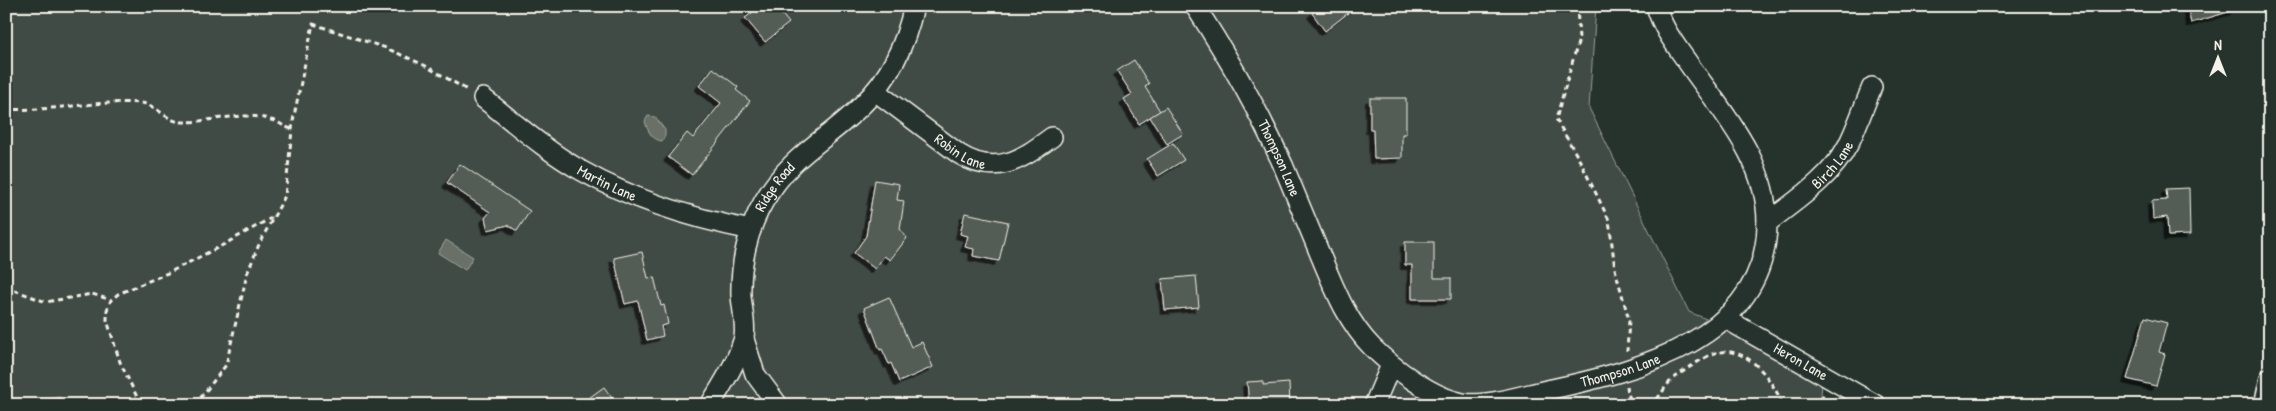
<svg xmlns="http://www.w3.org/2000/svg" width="2276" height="411" font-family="'Patrick Hand',sans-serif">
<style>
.green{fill:#414b45;stroke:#9a9e96}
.water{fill:#676f68;stroke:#9fa39b}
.building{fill:#525c55;stroke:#f4f1e8;filter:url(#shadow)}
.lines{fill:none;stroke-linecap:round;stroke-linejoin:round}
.minor-casing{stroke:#f4f1e8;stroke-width:22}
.path{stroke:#f4f1e8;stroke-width:3;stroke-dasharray:5 4;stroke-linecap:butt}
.minor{stroke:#26332d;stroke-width:19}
.labels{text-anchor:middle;stroke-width:4;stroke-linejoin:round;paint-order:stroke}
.street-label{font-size:15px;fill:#f4f1e8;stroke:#26332d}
</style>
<defs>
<filter id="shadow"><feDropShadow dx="-4.5" dy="4.5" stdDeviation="0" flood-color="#0009"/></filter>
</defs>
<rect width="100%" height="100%" fill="#26332d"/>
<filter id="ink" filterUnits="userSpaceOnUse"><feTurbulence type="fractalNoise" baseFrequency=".02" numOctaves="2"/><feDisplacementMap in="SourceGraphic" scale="10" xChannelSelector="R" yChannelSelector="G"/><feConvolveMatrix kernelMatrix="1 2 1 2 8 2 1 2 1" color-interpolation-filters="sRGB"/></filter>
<g filter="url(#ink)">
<polygon class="green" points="6,6 1596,6 1589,108 1689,312 1778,348 1822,384 1820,405 6,405"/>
<g class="water">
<path d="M648 116 655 117 665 130V136L662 141C652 140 647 130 645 121Z"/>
<polygon points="446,240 473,257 465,270 438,253"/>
<polygon points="59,397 74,405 27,405"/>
</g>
<g class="building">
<polygon points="746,6 775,6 789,23 765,42 745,18 752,13"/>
<polygon points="1321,6 1357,6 1325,31 1312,13"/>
<polygon points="2187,6 2235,6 2235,10 2191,23"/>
<polygon points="1134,60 1149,84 1145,87 1160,111 1139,124 1124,99 1132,94 1117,71"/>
<polygon points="713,68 738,87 736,90 750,101 692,175 668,157 687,133 693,138 721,103 699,86"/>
<polygon points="1370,98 1406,98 1406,134 1402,134 1402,158 1374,159 1373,129 1370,129"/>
<polygon points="1166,107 1183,134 1167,144 1150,117"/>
<polygon points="1173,143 1184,160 1158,176 1147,159"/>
<polygon points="460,164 530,211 517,231 508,225 488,230 485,218 490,212 447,183"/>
<polygon points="875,180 899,184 897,200 904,201 900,229 907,238 890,260 884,256 875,269 854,253 866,236"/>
<polygon points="2189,188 2190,235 2168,236 2167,217 2153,219 2152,201 2167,200 2166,189"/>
<polygon points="965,213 1008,222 999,261 973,256 974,249 965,247 968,236 960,234"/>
<polygon points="1405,242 1434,242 1434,278 1451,278 1451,299 1412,299 1412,265 1405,265"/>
<polygon points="642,252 648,278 654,277 661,306 664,305 668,324 661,326 663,336 647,340 638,301 625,304 614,258"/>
<polygon points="1196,276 1199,307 1165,310 1162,279"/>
<polygon points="889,297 911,347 922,342 933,367 899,382 891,363 889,364 882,349 880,350 864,308"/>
<polygon points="2145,317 2167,323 2159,352 2165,354 2156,386 2127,379"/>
<polygon points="1263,381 1263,385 1289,383 1290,404 1249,405 1247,382"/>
<polygon points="604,387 617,405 579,405"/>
</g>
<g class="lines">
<g class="minor-casing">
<g id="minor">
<path id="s1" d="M1195 6C1228 57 1258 109 1283 165 1296 196 1309 227 1322 259 1335 290 1348 323 1372 347 1393 368 1433 398 1463 403 1486 407 1523 395 1547 390 1637 371 1765 339 1767 225 1768 160 1721 111 1686 60 1674 43 1662 27 1656 6"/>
<path id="s2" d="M875 91 959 154C996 177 1021 160 1052 137"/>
<path id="s3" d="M483 98C515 123 546 151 582 171 635 201 691 218 751 230"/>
<path id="s4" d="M1767 223C1795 201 1831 178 1848 145 1857 127 1864 106 1872 87"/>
<path id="s5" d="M1726 319 1876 405"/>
<polyline points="744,339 755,374 778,405"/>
<path id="s6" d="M710 405C722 385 736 364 743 341 747 331 742 307 741 296 740 264 748 228 764 201 792 153 828 140 864 103 891 77 906 42 914 6"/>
<polyline points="1374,405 1391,365"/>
<polyline points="2264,405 2270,378"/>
</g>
</g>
<g class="path">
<polyline points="1577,6 1579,39 1556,119 1580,161 1609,220 1615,269 1629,320 1627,351"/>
<path d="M6 109C51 112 95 100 140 103 158 104 166 123 184 122 213 122 242 110 271 120 279 122 284 127 292 129"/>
<polyline points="6,287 46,302 92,294 111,300"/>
<polyline points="1627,386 1628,394 1633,405"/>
<polyline points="137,405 137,397 120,362 107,320 107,310 111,300 118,294 170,272 221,246 273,217"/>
<polyline points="195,405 226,365 247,274 260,242 285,196 293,121 313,24 386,48 424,65 469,91"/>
<path d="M1650 405C1662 397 1663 387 1673 379 1680 373 1707 355 1715 353 1748 344 1772 380 1783 405"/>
<polyline points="1814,405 1824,395"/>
</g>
<use href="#minor" class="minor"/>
</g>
</g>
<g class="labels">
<g class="street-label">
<text dy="5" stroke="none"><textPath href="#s2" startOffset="105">Robin Lane</textPath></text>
<text dy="5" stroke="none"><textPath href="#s1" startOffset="174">Thompson Lane</textPath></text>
<text dy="5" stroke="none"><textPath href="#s4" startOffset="88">Birch Lane</textPath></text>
<text dy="5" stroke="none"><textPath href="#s3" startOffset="151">Martin Lane</textPath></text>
<text dy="5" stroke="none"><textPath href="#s6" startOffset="234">Ridge Road</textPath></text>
<text dy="5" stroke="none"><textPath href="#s5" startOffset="86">Heron Lane</textPath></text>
<text dy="5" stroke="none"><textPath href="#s1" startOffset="655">Thompson Lane</textPath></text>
</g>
</g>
<rect width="2276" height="411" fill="none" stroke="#26332d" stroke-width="25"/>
<rect x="12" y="12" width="2251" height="386" fill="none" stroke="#f4f1e8" stroke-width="2" filter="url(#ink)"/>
<g transform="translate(2218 58)" stroke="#26332d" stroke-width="4" paint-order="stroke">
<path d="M0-4L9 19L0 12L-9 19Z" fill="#f4f1e8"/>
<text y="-8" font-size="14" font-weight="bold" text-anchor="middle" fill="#f4f1e8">N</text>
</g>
</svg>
